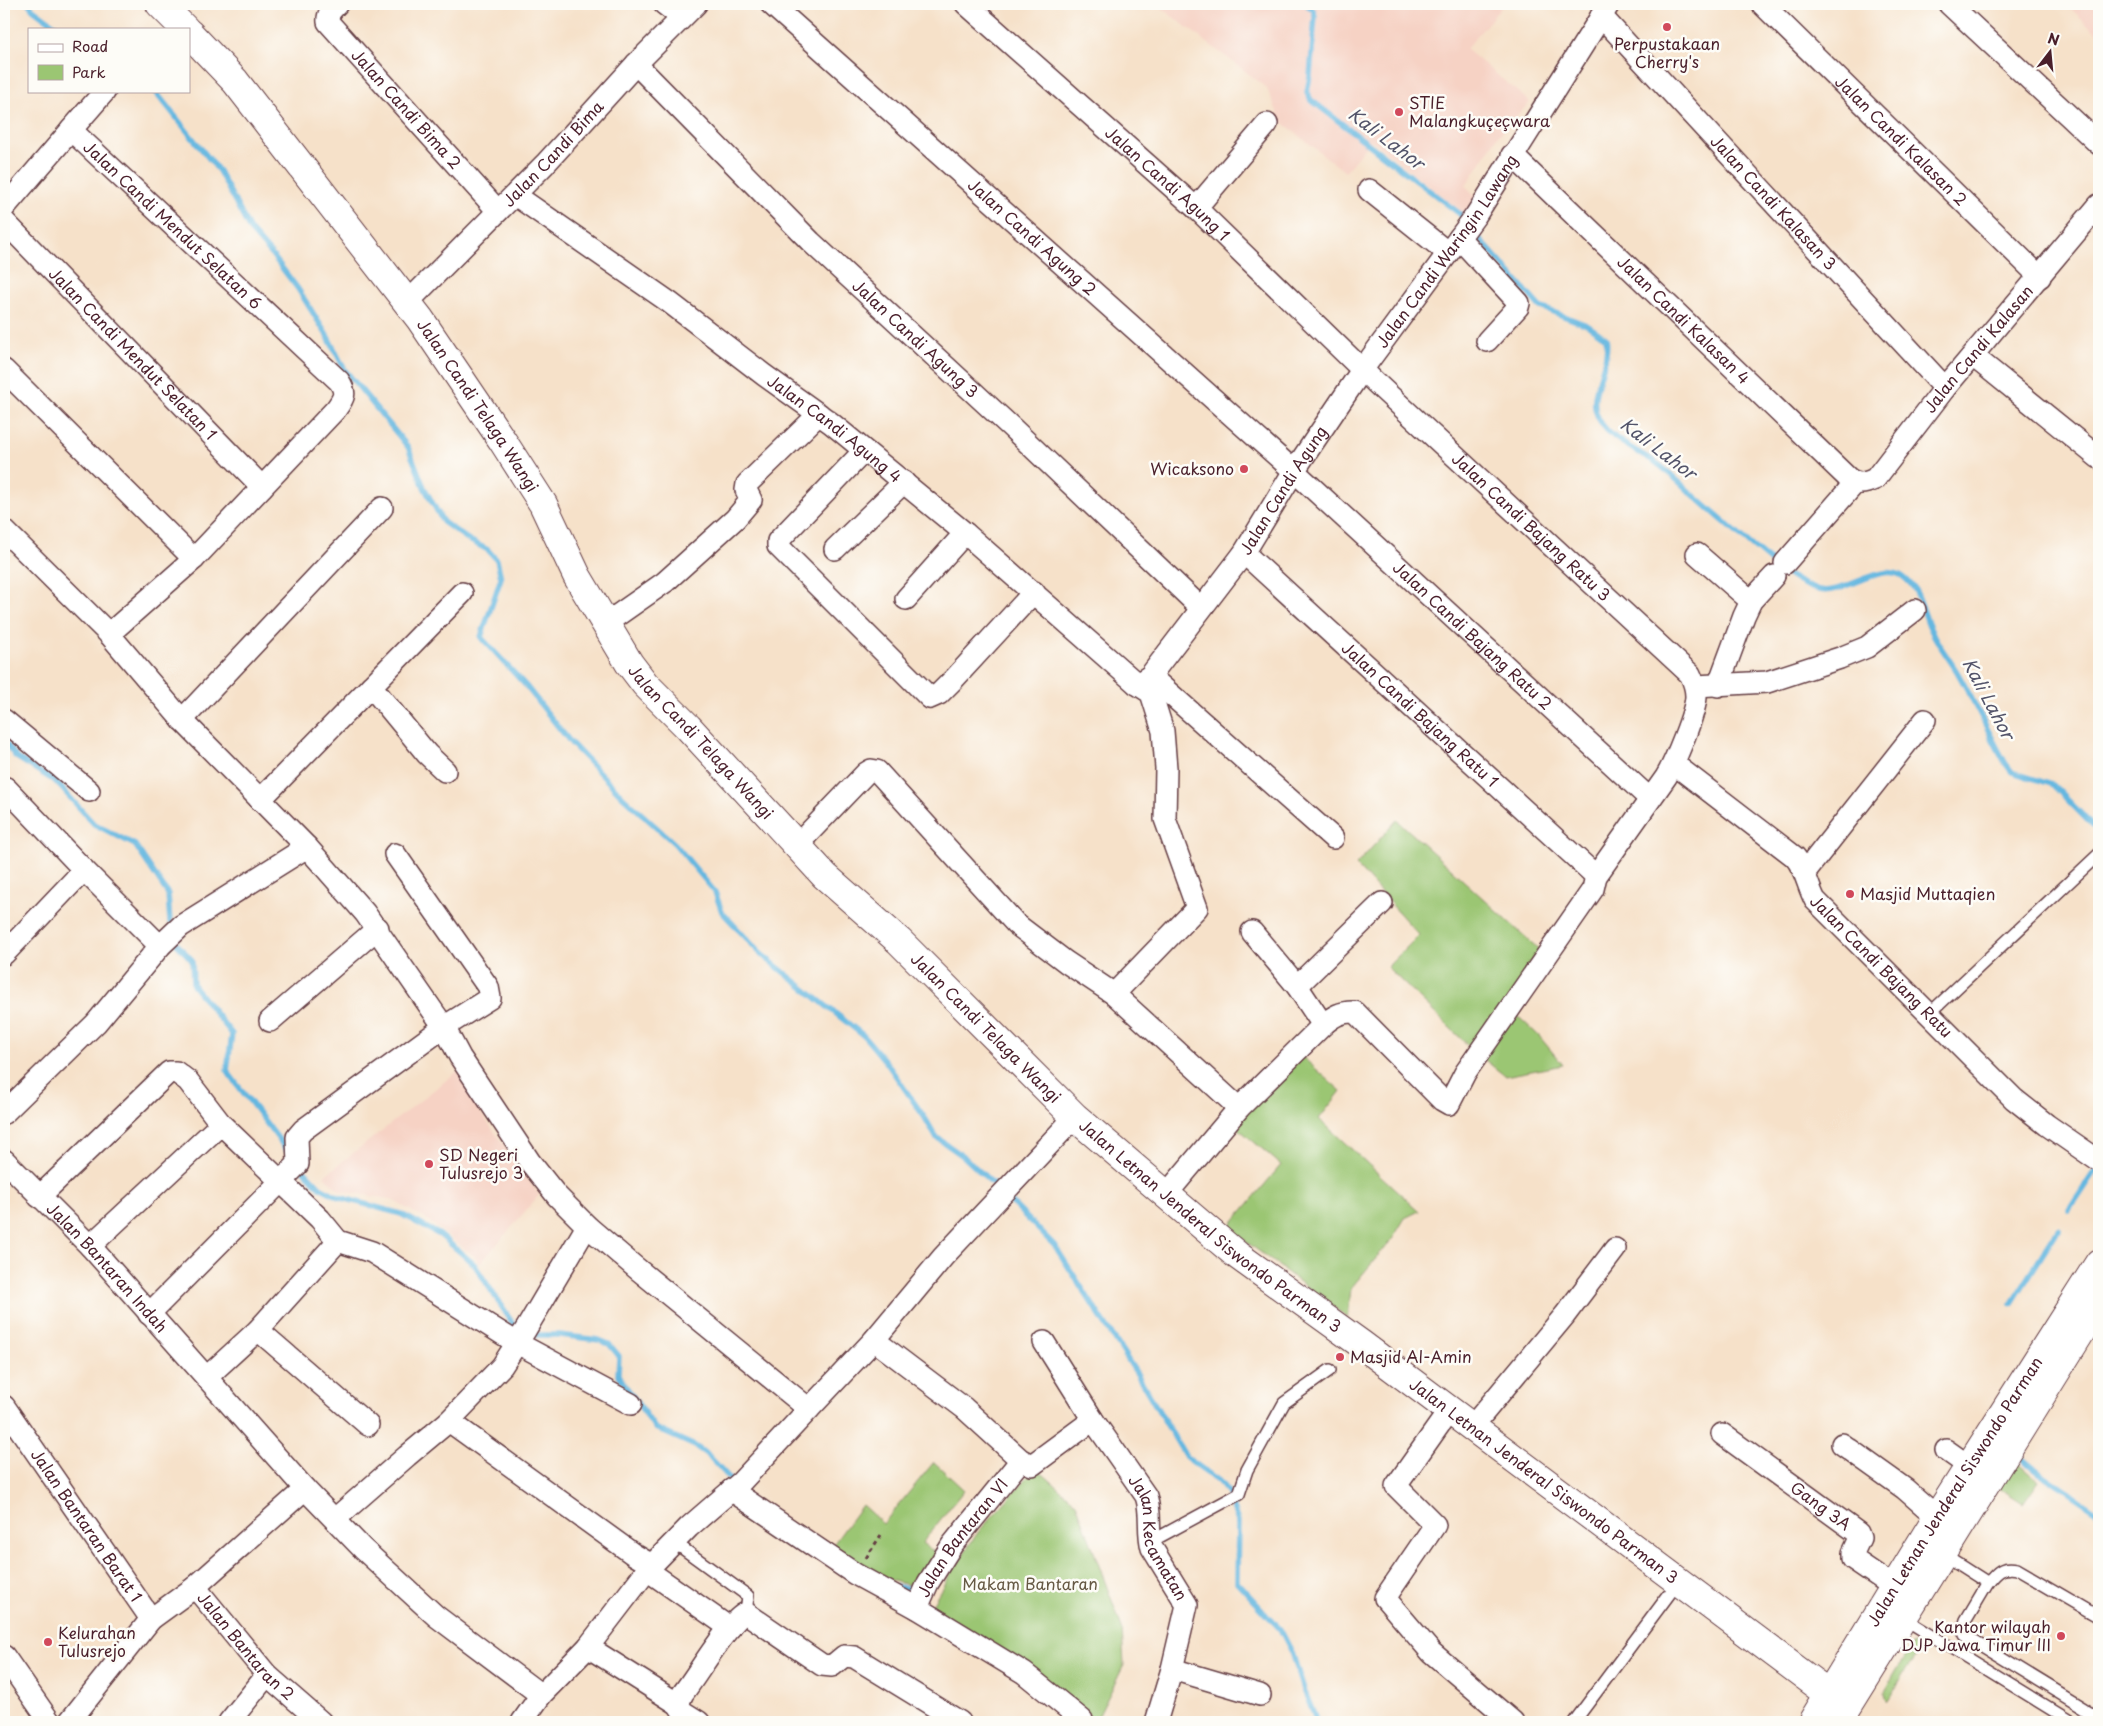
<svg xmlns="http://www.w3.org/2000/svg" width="2103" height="1726" font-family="'Playpen Sans',sans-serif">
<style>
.built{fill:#f6d2c4}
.green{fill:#9bc673;stroke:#72724f}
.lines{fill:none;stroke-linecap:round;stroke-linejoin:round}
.stream{stroke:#65b7e0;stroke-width:5.5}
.lane-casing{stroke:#643c43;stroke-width:14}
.street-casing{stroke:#643c43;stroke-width:24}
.secondary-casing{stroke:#643c43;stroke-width:30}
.primary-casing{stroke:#643c43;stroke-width:30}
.path{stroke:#643c43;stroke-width:3;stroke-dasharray:4 4;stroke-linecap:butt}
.lane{stroke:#fff;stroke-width:11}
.street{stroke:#fff;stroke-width:21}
.secondary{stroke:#fff;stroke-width:28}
.primary{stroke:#fff;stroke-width:28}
.poi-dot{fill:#d1495b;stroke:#fdfcf7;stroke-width:2}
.labels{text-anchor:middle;stroke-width:5;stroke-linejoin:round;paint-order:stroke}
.poi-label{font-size:16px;fill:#4a1f2b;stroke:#fdfcf7;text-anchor:start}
.street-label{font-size:16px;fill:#4a1f2b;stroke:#fdfcf7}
.park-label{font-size:16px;fill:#665944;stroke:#fdfcf7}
.water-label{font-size:18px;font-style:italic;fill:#53546a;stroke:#fdfcf7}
</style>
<rect width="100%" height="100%" fill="#fdfcf7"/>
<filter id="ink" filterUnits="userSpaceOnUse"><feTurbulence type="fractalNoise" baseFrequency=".02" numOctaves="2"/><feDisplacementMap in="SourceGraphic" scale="10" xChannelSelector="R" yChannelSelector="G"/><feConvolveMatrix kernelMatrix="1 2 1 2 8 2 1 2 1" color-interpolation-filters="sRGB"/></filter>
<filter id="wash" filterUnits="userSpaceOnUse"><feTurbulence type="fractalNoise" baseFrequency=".0096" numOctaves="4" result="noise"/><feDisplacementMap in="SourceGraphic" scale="20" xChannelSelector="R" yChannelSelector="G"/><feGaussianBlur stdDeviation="1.12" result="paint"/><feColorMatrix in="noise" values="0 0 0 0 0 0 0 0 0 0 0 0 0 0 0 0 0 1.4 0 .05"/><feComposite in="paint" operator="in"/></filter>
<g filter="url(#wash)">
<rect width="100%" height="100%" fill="#f6e1c9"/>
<g class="built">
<polygon points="1156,4 1504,4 1466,49 1530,102 1497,137 1466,186 1475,196 1465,214 1371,140 1345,172 1282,122 1266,87"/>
<polygon points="2066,4 2099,4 2099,35"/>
<polygon points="458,1071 481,1113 539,1195 480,1264 474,1256 426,1219 390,1199 340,1191 324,1176"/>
</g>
<g class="green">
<polygon points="1397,820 1543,953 1505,1004 1539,1036 1563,1065 1505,1076 1476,1053 1387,967 1419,935 1356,865"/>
<polygon points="1299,1054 1341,1091 1319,1119 1419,1211 1405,1218 1393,1238 1351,1288 1348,1318 1228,1228 1281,1165 1233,1124"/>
<polygon points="2015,1460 2039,1481 2023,1504 1998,1488"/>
<polygon points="934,1462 964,1490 922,1543 940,1556 919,1587 884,1579 832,1546 862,1505 883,1524"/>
<polygon points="1036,1468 1076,1503 1122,1628 1124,1665 1096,1721 1030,1670 930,1608 954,1567 979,1531"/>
<polygon points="1915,1645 1920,1648 1888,1699 1885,1696 1884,1692 1911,1646"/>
</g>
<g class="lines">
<g class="stream">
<polyline points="29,4 33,9 60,29"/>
<polyline points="1306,4 1314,11 1315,17 1310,76 1307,92 1311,100 1460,214 1465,221"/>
<polyline points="155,91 219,171 250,230 273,256 298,289 328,337 345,370 408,447 424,487 443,522 469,540 488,550 497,560 501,578 481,637 526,686 571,743 623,797 675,844 715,892 722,912 761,954 864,1036 886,1062 925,1118 936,1137 963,1156 1000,1190"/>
<path d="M1471 229 1540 307 1587 325 1606 338C1611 363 1589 391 1596 412 1603 437 1635 449 1655 462 1668 471 1679 482 1690 492 1716 515 1743 539 1770 561 1785 573 1799 585 1819 590 1844 596 1879 562 1902 576 1920 588 1922 610 1930 628 1938 646 1951 660 1960 677 1976 705 1990 735 2006 764L2012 772 2053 785 2099 832"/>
<polyline points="4,741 16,757 56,782 94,824 135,845 168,894 170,922"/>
<polyline points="175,942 192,960 193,985 232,1034 227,1071 292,1157"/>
<polyline points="301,1167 320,1187 339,1197 401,1214 440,1235 474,1264 513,1324 520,1331"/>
<polyline points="1006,1197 1055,1246 1137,1374 1186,1457 1219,1481 1228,1492 1238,1522 1237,1582 1280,1629 1292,1652 1304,1690 1317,1722"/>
<polyline points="2069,1210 2096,1169"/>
<polyline points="2012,1303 2058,1230"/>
<polyline points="528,1335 560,1335 599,1340 609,1344 619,1356 618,1375 655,1428 695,1446 709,1456 734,1483"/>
<polyline points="2020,1457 2041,1474 2099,1513"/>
<polyline points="897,1587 920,1590"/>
</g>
</g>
</g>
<g filter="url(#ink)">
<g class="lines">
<g class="lane-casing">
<g id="lane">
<polyline points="1929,1014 2099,854"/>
<polyline points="674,1542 748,1596 746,1613"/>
<polyline points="1150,1542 1239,1494 1247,1470 1284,1403 1330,1370"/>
<polyline points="1941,1553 1988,1583 1966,1620 1963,1630 1965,1635 2099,1717"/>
<path d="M1988 1583C1997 1572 2002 1566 2017 1569L2099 1617"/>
<polyline points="1903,1618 2072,1722"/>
<polyline points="1574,1722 1679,1581"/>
</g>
</g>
<g class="street-casing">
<g id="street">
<path id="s1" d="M337 4C332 9 327 14 328 22L498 211"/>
<polyline points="664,4 681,17"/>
<path id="s2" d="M771 4 1294 471 1650 799"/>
<path id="s3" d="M966 4 1196 208 1376 383 1690 674C1694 682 1696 688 1696 696 1696 712 1675 762 1666 777L1596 876 1593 889 1465 1073 1449 1104 1442 1100 1355 1012C1342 1011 1333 1016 1323 1025L1239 1108 1165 1196"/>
<path id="s4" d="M1762 4 2040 277"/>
<polyline points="1949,4 2099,144"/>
<path id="s5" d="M1601 16 1945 388"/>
<path id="s6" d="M636 64 811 242 1010 426 1201 608"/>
<polyline points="71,130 105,91"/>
<path id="s7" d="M1512 155 1848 478C1858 485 1864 484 1875 479L1945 388 2099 205"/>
<polyline points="1369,190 1448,253"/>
<path id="s8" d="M515 195 669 302 764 375 831 423 965 533 1137 684 1151 693 1163 731 1166 768 1165 819 1197 908 1114 994"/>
<path id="s9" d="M4 208 71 130 339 381C347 393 344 398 336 409L194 559 109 634"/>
<polyline points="1196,208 1267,124"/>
<path id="s10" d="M4 221 262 487"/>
<polyline points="1459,238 1519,303 1518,307 1487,341"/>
<path id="s11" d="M407 303 545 164 636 64 696 4"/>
<polyline points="1973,356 2099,458"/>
<polyline points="4,370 194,559"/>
<polyline points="864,451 778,541 778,546 930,698 939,694 954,679 1034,592"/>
<polyline points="4,530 109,634 182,720 307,847 365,913 444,1027 460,1057 530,1162 557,1196 587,1226 635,1267 809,1409"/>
<polyline points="835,549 904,482"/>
<path id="s12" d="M1244 553 1596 876"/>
<polyline points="1697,554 1751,601"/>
<polyline points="1785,563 1855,483"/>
<polyline points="906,599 965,533"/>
<polyline points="605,624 665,582 735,519 751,500 746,490 747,484 819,414"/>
<polyline points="1150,676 1333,838"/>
<path id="s13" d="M1137 684 1150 676 1244 553 1294 471 1362 370 1476 215 1609 4"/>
<polyline points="371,686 427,754 445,771"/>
<polyline points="1696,686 1767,682 1840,658 1867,647 1915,610"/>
<polyline points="1718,686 1744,616 1751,601 1774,576"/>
<polyline points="4,720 89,791"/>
<polyline points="182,720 382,508"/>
<path id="s14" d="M1674 764 1795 857C1806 870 1807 885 1815 900L2014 1099 2047 1125 2099 1161"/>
<polyline points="6,788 84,870 160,946"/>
<polyline points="260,800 462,593"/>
<polyline points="797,845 866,773 871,770 877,771 1016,924 1066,962 1114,994 1239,1108"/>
<polyline points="1805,872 1925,720"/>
<polyline points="1252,932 1297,986 1323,1025"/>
<polyline points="4,954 84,870"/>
<polyline points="1297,986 1382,903"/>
<polyline points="270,1021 378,928"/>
<polyline points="4,1113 96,1023 160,946 181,926 307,847"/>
<path id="s15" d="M4 1160 90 1246 305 1489 363 1549 436 1616 541 1695"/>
<polyline points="39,1197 169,1072 176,1072 188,1081 221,1124 320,1219 338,1241 372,1252 517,1343 631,1404"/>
<polyline points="90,1246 221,1124"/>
<polyline points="149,1314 298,1164 297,1137 303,1130 444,1027 490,998 488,987 395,854"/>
<polyline points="258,1330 368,1425"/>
<polyline points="874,1340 964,1408 1021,1460"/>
<path id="s16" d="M1044 1342 1093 1420 1146 1496C1152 1513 1147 1531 1152 1548L1187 1605 1172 1669 1156 1722"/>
<polyline points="207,1377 258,1330 338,1241"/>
<path id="s17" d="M4 1406 151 1619"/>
<polyline points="1449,1411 1396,1486 1435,1525 1385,1598 1431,1652 1513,1722"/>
<polyline points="449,1421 633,1554 652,1565"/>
<polyline points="1471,1428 1565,1315 1615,1249"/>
<path id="s18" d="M1722 1434 1858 1533 1860 1538 1853 1553V1559L1894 1587"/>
<polyline points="1842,1444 1905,1489 1937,1517"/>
<polyline points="1946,1450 1970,1467"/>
<polyline points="731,1490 855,1574 917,1608 1024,1673 1082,1720"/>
<polyline points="335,1519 407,1456 449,1421 502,1366 526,1329 587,1226"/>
<polyline points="647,1570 730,1628"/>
<path id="s19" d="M195 1587 267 1675 321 1722"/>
<path id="s20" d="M917 1608 928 1583 952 1545 1021 1460 1032 1465 1093 1420"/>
<polyline points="588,1647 678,1704"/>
<polyline points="4,1656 50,1722"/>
<polyline points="1172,1669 1260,1695"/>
<polyline points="69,1722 151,1619 195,1587 305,1489"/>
<polyline points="229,1722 267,1675"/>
<polyline points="522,1722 541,1695 588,1647 647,1570 689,1527 741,1482 809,1409 874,1340 943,1257 1075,1117"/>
<path d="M699 1722 683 1712 678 1704 683 1693C696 1677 730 1619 746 1613L822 1665 832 1666 844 1656 854 1657 960 1722"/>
</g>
</g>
<g class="secondary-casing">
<g id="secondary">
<polyline points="160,4 185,29"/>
<path id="s21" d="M189 33 235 81 420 319 502 440 543 504 577 576 629 663 645 684 688 727 825 876 899 941 1075 1117 1237 1255 1361 1344 1829 1694"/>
</g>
</g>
<g class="primary-casing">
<g id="primary">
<path id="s22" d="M1812 1722 1937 1517 2099 1263"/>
<polyline points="1838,1722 2099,1303"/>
</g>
</g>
<polyline class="path" points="866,1558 881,1535"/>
<use href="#lane" class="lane"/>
<use href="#street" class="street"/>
<use href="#secondary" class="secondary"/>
<use href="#primary" class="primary"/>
</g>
</g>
<g class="poi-dot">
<circle cx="1667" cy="27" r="5"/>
<circle cx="1399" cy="112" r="5"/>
<circle cx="1244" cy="469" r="5"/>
<circle cx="1850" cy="894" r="5"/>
<circle cx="429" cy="1164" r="5"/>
<circle cx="1340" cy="1357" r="5"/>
<circle cx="2061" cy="1636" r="5"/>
<circle cx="48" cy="1642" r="5"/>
</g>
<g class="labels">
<g class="poi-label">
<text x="1667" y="50" text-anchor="middle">Perpustakaan<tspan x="1667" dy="18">Cherry's</tspan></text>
<text x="1409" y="109">STIE<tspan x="1409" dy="18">Malangkuçeçwara</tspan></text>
<text x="1234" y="475" text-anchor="end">Wicaksono</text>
<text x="1860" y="900">Masjid Muttaqien</text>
<text x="439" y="1161">SD Negeri<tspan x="439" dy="18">Tulusrejo 3</tspan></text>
<text x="1350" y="1363">Masjid Al-Amin</text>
<text x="2051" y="1633" text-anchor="end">Kantor wilayah<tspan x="2051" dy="18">DJP Jawa Timur III</tspan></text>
<text x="58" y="1639">Kelurahan<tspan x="58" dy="18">Tulusrejo</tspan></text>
</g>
<g class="street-label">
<text dy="6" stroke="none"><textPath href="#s1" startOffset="138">Jalan Candi Bima 2</textPath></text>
<text dy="6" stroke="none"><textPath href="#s4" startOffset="195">Jalan Candi Kalasan 2</textPath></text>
<text dy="6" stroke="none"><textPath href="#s11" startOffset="209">Jalan Candi Bima</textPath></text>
<text dy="6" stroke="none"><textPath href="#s3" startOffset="270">Jalan Candi Agung 1</textPath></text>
<text dy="6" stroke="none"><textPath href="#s5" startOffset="254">Jalan Candi Kalasan 3</textPath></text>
<text dy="6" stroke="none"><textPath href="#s9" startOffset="242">Jalan Candi Mendut Selatan 6</textPath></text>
<text dy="6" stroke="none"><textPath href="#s2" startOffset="350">Jalan Candi Agung 2</textPath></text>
<text dy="6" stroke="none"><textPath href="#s13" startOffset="534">Jalan Candi Waringin Lawang</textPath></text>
<text dy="6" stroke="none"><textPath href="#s7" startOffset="238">Jalan Candi Kalasan 4</textPath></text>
<text dy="6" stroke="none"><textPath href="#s6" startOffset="392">Jalan Candi Agung 3</textPath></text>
<text dy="6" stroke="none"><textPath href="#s7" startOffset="661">Jalan Candi Kalasan</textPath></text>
<text dy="6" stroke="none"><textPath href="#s10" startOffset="185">Jalan Candi Mendut Selatan 1</textPath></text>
<text dy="6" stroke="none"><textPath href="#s21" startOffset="472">Jalan Candi Telaga Wangi</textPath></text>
<text dy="6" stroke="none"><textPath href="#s8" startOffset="396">Jalan Candi Agung 4</textPath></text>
<text dy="6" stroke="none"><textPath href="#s13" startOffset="244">Jalan Candi Agung</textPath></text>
<text dy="6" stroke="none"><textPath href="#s3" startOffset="770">Jalan Candi Bajang Ratu 3</textPath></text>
<text dy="6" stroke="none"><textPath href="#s2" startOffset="944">Jalan Candi Bajang Ratu 2</textPath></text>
<text dy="6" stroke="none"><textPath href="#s12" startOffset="239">Jalan Candi Bajang Ratu 1</textPath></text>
<text dy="6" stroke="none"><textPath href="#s21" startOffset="878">Jalan Candi Telaga Wangi</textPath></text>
<text dy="6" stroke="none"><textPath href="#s14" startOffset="294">Jalan Candi Bajang Ratu</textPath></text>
<text dy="6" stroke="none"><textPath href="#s21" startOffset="1282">Jalan Candi Telaga Wangi</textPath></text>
<text dy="6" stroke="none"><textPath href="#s21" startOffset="1582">Jalan Letnan Jenderal Siswondo Parman 3</textPath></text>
<text dy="6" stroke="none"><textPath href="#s15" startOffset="149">Jalan Bantaran Indah</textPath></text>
<text dy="6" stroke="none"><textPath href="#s21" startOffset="2002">Jalan Letnan Jenderal Siswondo Parman 3</textPath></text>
<text dy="6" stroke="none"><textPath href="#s22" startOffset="271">Jalan Letnan Jenderal Siswondo Parman</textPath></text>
<text dy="6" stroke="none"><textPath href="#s18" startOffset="122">Gang 3A</textPath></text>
<text dy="6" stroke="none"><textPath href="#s17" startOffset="145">Jalan Bantaran Barat 1</textPath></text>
<text dy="6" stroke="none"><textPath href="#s16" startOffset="229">Jalan Kecamatan</textPath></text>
<text dy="6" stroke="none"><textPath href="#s20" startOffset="84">Jalan Bantaran VI</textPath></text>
<text dy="6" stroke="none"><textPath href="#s19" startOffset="78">Jalan Bantaran 2</textPath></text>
</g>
<g class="park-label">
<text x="1030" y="1590">Makam Bantaran</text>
</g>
<g class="water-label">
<text transform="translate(1386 139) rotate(37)" y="6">Kali Lahor</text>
<text transform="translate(1658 449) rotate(37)" y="6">Kali Lahor</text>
<text transform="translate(1988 699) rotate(62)" y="6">Kali Lahor</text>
</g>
</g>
<rect width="2103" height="1726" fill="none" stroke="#fdfcf7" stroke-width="20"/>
<rect x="28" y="28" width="162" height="65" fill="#fdfcf7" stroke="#b5a4a5"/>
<rect x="38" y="44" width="25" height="8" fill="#ffffff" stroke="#b5a4a5"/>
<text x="72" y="52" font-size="15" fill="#4a1f2b">Road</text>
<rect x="38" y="65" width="25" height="15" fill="#9bc673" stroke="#b5a4a5"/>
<text x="72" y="78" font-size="15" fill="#4a1f2b">Park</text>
<g transform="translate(2050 52) rotate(16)" stroke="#fdfcf7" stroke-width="4" paint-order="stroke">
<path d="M0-4L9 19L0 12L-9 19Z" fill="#4a1f2b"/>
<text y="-8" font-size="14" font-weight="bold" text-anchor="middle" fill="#4a1f2b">N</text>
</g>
</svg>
